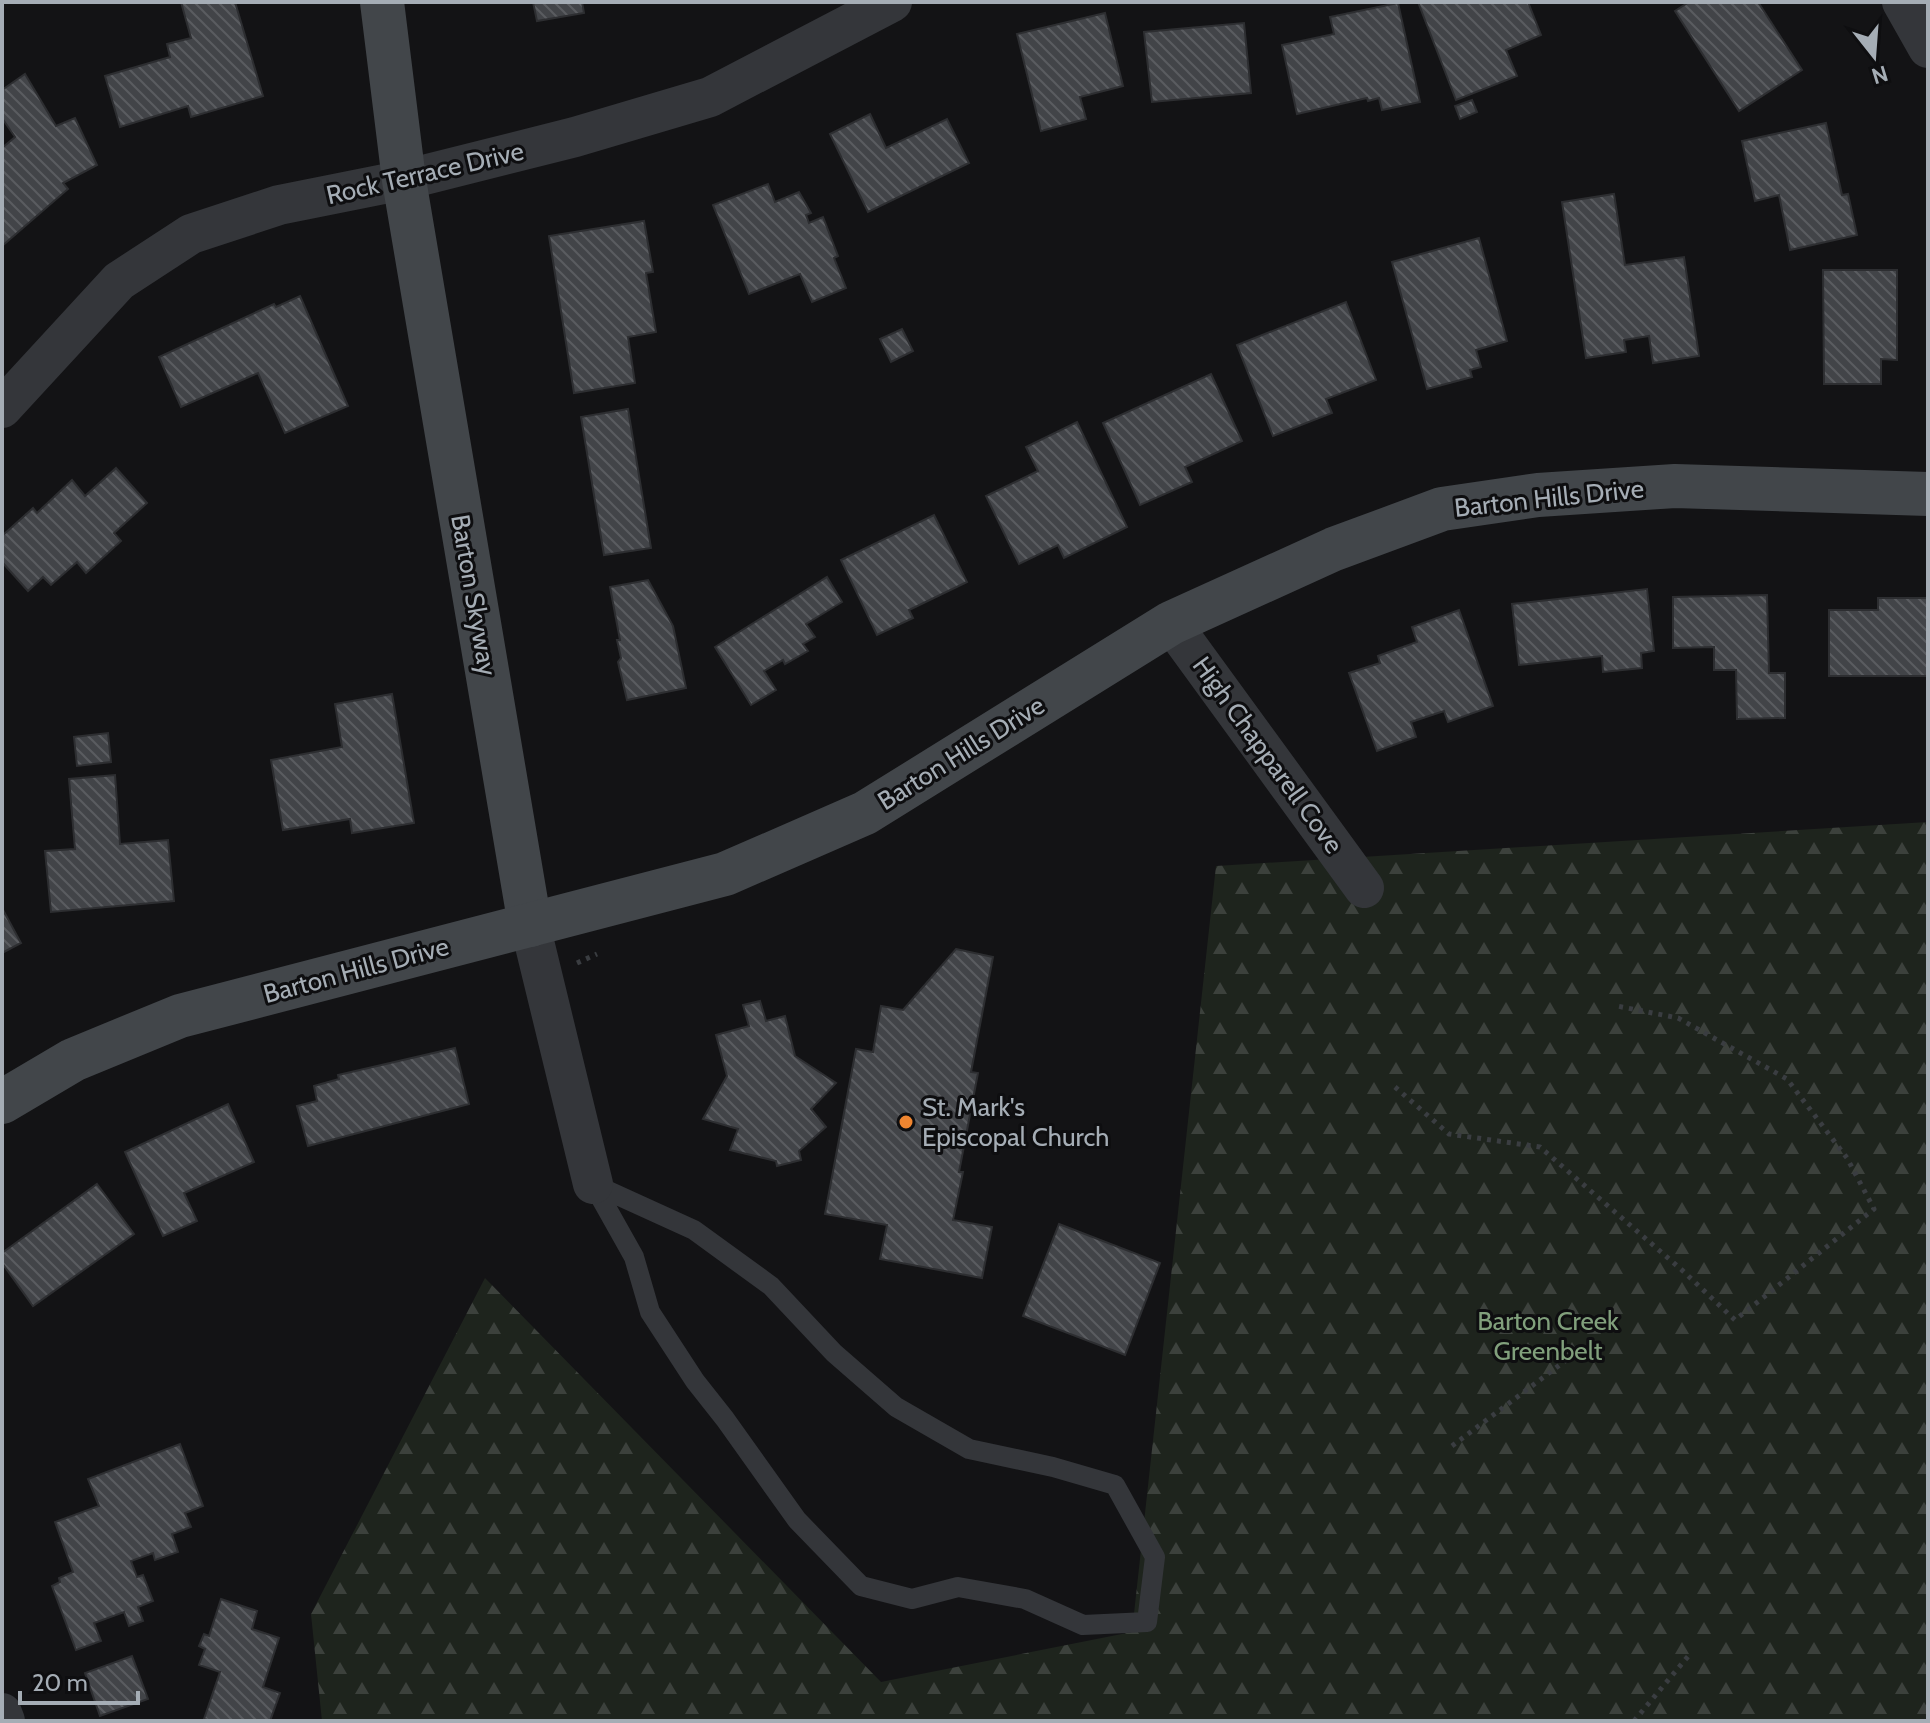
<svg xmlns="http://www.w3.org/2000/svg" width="1930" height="1723" font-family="Cabin,sans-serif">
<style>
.forest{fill:url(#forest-firs)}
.building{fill:url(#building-back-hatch);stroke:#2d2e31;stroke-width:2}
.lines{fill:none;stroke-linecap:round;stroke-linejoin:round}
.path{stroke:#3a3d41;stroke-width:5;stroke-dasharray:4 6;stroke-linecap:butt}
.lane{stroke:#34363a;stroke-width:20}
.street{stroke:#34363a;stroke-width:40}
.secondary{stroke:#42464a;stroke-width:44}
.poi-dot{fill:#ef8530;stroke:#0e0e10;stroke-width:3}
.labels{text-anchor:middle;stroke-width:6;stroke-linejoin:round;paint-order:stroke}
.street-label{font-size:26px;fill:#a5adb5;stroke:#0e0e10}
.poi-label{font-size:26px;fill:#a5adb5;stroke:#0e0e10;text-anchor:start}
.park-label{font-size:26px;fill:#81a07c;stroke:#0e0e10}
</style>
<defs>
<pattern id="forest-firs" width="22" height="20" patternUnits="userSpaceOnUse" patternTransform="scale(2)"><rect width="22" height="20" fill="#1e241d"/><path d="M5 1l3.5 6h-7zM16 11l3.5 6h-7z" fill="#3c413c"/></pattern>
<pattern id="building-back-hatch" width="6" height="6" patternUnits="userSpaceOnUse" patternTransform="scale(2)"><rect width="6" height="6" fill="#424448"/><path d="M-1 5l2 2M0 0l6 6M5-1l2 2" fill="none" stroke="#5a5c60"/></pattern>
</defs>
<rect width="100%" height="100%" fill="#131315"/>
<polygon class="forest" points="1928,822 1928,1721 322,1721 311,1614 485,1278 881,1682 1132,1632 1216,866"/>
<g class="building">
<polygon points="181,2 235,2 263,96 191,117 188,106 120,127 105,76 170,57 167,44 191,38"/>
<polygon points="533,2 582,2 584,13 537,21"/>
<polygon points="1418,2 1528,2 1541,35 1506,50 1517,76 1456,100"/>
<polygon points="1689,2 1758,2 1802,70 1739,111 1675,11"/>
<polygon points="1398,3 1420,102 1382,110 1379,98 1368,101 1367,98 1297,114 1282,45 1334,34 1330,17"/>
<polygon points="1105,13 1123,86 1080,97 1086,119 1041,131 1017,34"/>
<polygon points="1244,23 1251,93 1152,102 1144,32"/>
<polygon points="25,74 56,126 75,118 97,165 63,183 68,189 2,246 2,148 15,137 2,118 2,90"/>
<polygon points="1472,100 1477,112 1460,119 1455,106"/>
<polygon points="870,114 886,148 947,119 969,163 868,212 830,134"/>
<polygon points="1826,123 1842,195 1848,194 1857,235 1790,250 1779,195 1755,201 1742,141"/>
<polygon points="768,184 775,202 799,192 811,213 806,215 809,223 823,217 838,256 834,258 846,288 812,302 800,274 749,294 713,205"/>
<polygon points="1614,194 1625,265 1684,257 1699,356 1653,363 1649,336 1624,340 1626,352 1586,358 1562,202"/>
<polygon points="644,221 653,272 646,273 656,332 628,337 635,383 574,393 549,236"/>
<polygon points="1479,238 1507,341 1476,350 1481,367 1470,370 1472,377 1427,389 1392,262"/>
<polygon points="1823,270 1897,270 1897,360 1881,359 1881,384 1824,384"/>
<polygon points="300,296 348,406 285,433 258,373 181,407 159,357 274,304 276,307"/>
<polygon points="1346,302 1376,380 1326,399 1332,413 1273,436 1237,345"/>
<polygon points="902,329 913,351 891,362 880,339"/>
<polygon points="1211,374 1242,441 1185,467 1192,482 1140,505 1103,423"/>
<polygon points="628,409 651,548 604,555 581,417"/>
<polygon points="1077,422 1127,527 1064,558 1058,545 1019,564 986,496 1038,471 1026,447"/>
<polygon points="116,468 147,503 114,533 121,541 86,573 77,562 51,585 43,577 28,591 2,562 2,536 33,508 37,513 72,480 85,496"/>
<polygon points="934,515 967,582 909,610 913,618 877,635 841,560"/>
<polygon points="827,577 842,602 806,624 815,637 803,644 808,651 785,664 783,660 764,671 776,690 751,705 715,647"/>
<polygon points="648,580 673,626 686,688 627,700 618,662 621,658 617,640 620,640 610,587"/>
<polygon points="1647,589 1654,651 1641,653 1642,668 1603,672 1602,656 1519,665 1512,604"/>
<polygon points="1767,595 1769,673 1785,673 1785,718 1737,719 1736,670 1714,670 1714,647 1673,648 1673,597"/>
<polygon points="1878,598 1928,598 1928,676 1829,676 1829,610 1878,610"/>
<polygon points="1459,610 1493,706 1448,722 1444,711 1411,722 1416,737 1377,751 1349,673 1380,663 1378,656 1417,642 1412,627"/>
<polygon points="392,694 414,823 352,833 350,819 283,830 271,760 342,747 335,704"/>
<polygon points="108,733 111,762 77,766 74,737"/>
<polygon points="115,775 120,844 168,840 174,901 51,912 45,851 75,849 69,779"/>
<polygon points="2,908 21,943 2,953"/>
<polygon points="956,949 993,957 971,1072 978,1073 959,1172 963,1172 953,1220 992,1227 982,1278 880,1259 887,1225 825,1214 856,1049 873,1052 881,1006 903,1010"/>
<polygon points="760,1001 766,1021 785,1016 795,1056 836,1083 811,1109 826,1127 799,1151 801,1160 777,1166 776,1161 730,1150 738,1129 703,1119 727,1076 716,1035 749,1026 743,1005"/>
<polygon points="455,1048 469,1104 308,1146 297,1106 317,1101 314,1086 339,1079 338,1075"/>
<polygon points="228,1104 254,1162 184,1193 197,1221 163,1236 125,1152"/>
<polygon points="97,1184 134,1234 33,1306 2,1263 2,1253"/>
<polygon points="1059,1224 1160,1263 1125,1355 1023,1316"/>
<polygon points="180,1444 203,1506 185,1513 191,1527 172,1534 178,1552 155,1560 153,1553 131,1561 137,1577 143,1575 153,1601 138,1607 143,1621 129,1626 124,1612 94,1623 101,1641 76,1650 52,1586 60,1582 59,1578 73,1572 55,1522 99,1506 88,1479"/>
<polygon points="221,1599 257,1611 252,1629 279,1638 263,1687 280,1693 270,1721 211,1721 204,1719 220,1672 199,1665 205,1649 199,1646 204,1634 209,1636"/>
<polygon points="132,1656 148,1699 100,1716 85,1673"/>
</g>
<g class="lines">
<g class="path">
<polyline points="577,963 597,954"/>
<polyline points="1395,1087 1449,1134 1540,1147 1683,1271 1735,1320 1874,1209 1847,1158 1787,1079 1678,1018 1617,1006"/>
<polyline points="1452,1446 1569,1358"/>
<polyline points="1634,1721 1690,1654"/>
</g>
<polygon class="lane" points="593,1184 694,1230 771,1286 834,1353 896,1407 969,1449 1053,1467 1115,1485 1155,1557 1147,1622 1083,1625 1025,1599 958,1587 912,1599 861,1586 797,1520 725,1419 695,1381 650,1312 634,1257"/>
<g class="street">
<polyline points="1902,2 1928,48"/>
<polyline points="2,408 119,281 191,234 279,205 404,180 575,137 710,97 892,2"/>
<polyline points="1171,623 1364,888"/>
<polyline points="530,925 593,1184"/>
<polyline points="2,1713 5,1721"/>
</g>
<g class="secondary">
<polyline points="382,2 404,180 530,925"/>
<polyline points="2,1102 73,1060 180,1016 725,874 865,813 1171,623 1334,549 1442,509 1538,495 1675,486 1928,494"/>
</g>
</g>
<circle class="poi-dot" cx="906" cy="1122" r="8"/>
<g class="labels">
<g class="street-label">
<text transform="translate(425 173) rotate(-13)" y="9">Rock Terrace Drive</text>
<text transform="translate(1549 498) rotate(-6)" y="9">Barton Hills Drive</text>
<text transform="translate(474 595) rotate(80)" y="9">Barton Skyway</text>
<text transform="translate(961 753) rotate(-32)" y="9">Barton Hills Drive</text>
<text transform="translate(1268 755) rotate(54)" y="9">High Chapparell Cove</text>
<text transform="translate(356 970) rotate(-15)" y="9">Barton Hills Drive</text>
</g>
<g class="poi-label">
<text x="922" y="1116">St. Mark's<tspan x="922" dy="30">Episcopal Church</tspan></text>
</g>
<g class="park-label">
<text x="1548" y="1330">Barton Creek<tspan x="1548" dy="30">Greenbelt</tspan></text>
</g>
</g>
<rect width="1930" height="1723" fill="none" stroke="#a5adb5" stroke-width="8"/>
<g transform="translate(1874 56) rotate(163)" stroke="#0e0e10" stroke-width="6" paint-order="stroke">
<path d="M0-6L14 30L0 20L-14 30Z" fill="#a5adb5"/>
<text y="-12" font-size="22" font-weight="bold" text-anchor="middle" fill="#a5adb5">N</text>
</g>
<path d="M20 1691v12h118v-12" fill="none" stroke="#a5adb5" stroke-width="4"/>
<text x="32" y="1691" font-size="24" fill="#a5adb5" stroke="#0e0e10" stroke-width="6" paint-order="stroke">20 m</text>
</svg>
